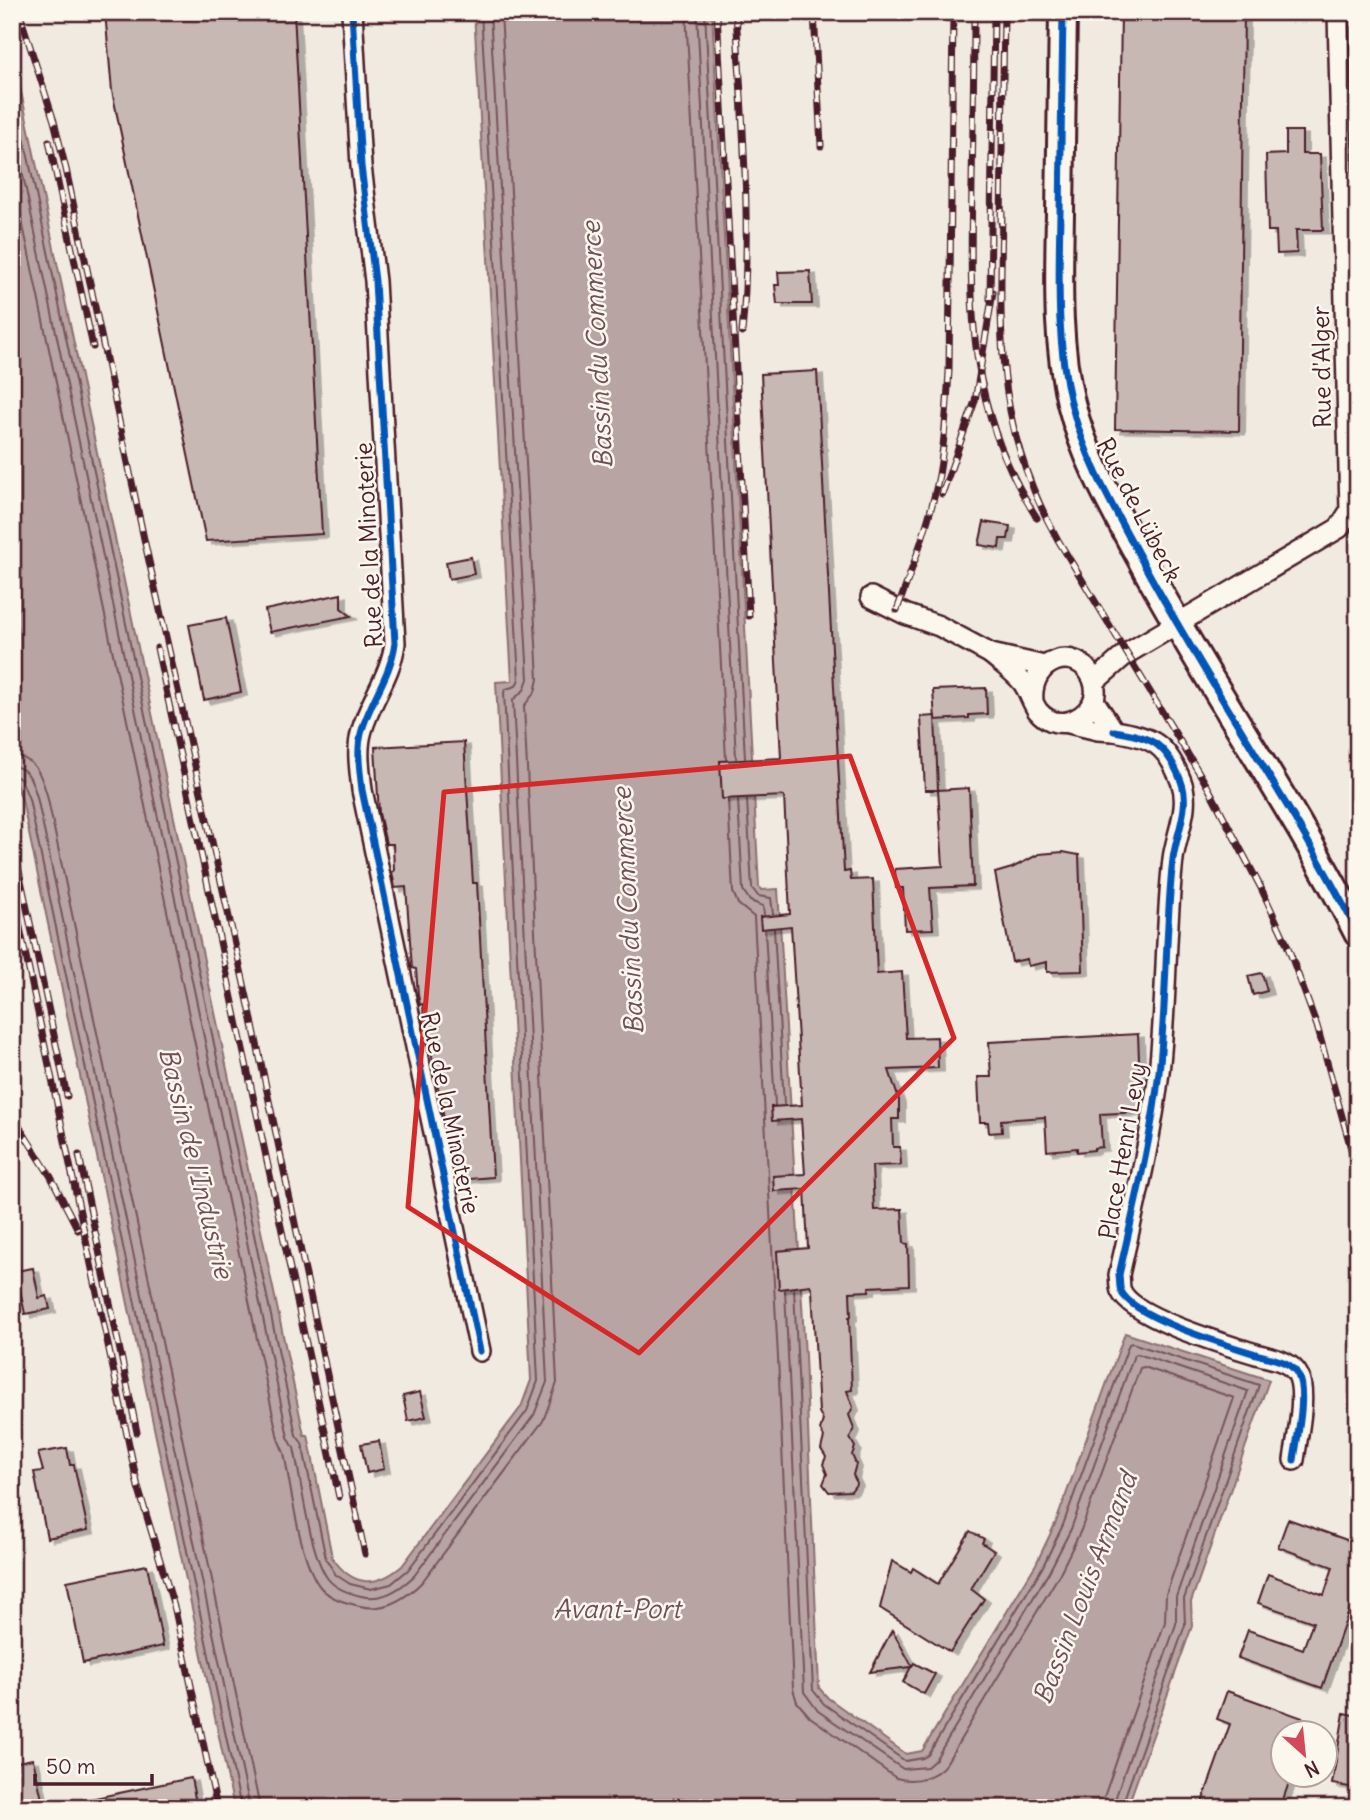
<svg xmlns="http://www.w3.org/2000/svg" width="1370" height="1820" font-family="Delius,sans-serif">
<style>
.water{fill:#b8a4a2;stroke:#8c6f72;stroke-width:2}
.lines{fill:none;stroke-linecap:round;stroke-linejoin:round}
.shore{stroke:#76545b;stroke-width:2}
.building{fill:#c8b8b3;stroke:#4a1f2b;stroke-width:2;filter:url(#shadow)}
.street-casing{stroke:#4a1f2b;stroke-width:24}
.secondary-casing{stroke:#4a1f2b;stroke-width:32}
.street{stroke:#fbf7ec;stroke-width:19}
.secondary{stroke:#fbf7ec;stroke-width:26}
.rail-casing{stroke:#4a1f2b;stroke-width:7}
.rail{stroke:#fbf7ec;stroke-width:4.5;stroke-dasharray:13;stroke-linecap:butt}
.cycleway-casing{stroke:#fbf7ec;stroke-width:11}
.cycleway{stroke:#0057b8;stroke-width:7}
.marked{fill:none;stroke:#d62828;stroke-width:5;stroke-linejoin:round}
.labels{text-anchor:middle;stroke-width:5;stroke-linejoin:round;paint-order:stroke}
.street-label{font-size:24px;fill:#4a1f2b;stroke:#fbf7ec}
.water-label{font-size:26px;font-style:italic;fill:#704e55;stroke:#fbf7ec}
</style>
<defs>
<filter id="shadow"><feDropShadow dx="6" dy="3.5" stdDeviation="0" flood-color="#0004"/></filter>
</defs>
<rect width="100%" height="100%" fill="#f0eae0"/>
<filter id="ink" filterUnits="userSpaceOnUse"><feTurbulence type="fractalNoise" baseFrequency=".0143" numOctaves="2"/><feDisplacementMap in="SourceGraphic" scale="14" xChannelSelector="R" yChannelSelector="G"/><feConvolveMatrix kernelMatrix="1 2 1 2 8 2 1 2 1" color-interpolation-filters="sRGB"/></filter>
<g filter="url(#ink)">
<path class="water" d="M474 12H712L759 887 761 890 778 889 805 1356 819 1688 828 1698 906 1754 922 1751 1036 1564 1056 1522 1125 1333 1269 1380 1191 1602 1192 1626 1127 1808H234L22 800 12 773V49L304 1435H308L332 1557C352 1587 376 1588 402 1566L521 1407 531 1380 496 682 512 681Z"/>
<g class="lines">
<g class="shore">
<polyline points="686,12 726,759"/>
<polyline points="697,12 736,758"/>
<polyline points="705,12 745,758"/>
<polyline points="12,80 296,1435 302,1443 326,1559 336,1575 350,1584 371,1589 391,1584 408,1570 527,1411 538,1381 504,692 506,689 516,686 519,679 481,12"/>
<path d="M12 123 288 1437 294 1448C301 1480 310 1556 328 1579 336 1589 349 1593 361 1596 382 1601 399 1590 414 1576L534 1415 547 1382 513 700 524 690 528 679 490 12"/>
<path d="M12 173 278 1439 284 1453C291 1487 300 1564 321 1588 331 1599 346 1603 360 1606 384 1612 405 1599 422 1582L543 1421 557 1383 524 706 535 692 538 679 501 12"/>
<path d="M12 756C36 757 41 775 47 795L260 1808"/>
<path d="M12 766C30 768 32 782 37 797L250 1808"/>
<polyline points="12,775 21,779 29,799 241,1808"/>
<path d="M728 800 733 892 738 904 754 917 778 1357 793 1689 797 1702 810 1717 896 1778C915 1783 936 1778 947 1762L1059 1575 1081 1530 1140 1368 1144 1367 1234 1398 1166 1594 1165 1622 1104 1797 1102 1808"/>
<polyline points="738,800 743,890 750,901 763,906 764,915"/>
<polyline points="747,800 752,888 758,896 771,898 773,914"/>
<polyline points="774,929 784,1104"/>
<polyline points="765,930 775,1105"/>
<polyline points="794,1289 813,1690 824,1704 905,1761 923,1758 928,1755 1042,1568 1063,1525 1129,1344 1132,1343 1259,1385 1184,1599 1185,1625 1121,1808"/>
<polyline points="785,1290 804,1692 818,1711 903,1769 927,1767 935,1760 1049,1572 1071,1529 1134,1355 1138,1354 1248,1391 1176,1597 1176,1624 1112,1808"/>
</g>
</g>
<g class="building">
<polygon points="105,12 294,12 322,534 206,541 112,91"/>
<polygon points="1121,12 1244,12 1239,431 1115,429"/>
<polygon points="1286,131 1302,131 1302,154 1320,154 1323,230 1296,230 1297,253 1277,254 1276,231 1268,231 1266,155 1286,154"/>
<polygon points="810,271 812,304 777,304 775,285 779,285 778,272"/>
<polygon points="817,371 844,872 850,871 851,880 873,879 877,974 902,972 906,1038 937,1037 938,1068 889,1070 899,1100 899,1119 892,1119 893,1147 900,1147 901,1165 872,1166 874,1210 902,1209 904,1243 908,1244 909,1285 869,1287 869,1291 850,1292 851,1317 849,1317 852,1390 847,1391 853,1407 849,1415 854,1428 850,1438 855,1447 852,1455 856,1464 853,1475 857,1483 851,1491 829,1492 823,1484 827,1474 823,1464 826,1457 821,1449 824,1437 820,1430 823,1420 819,1412 812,1290 810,1285 779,1289 777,1251 808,1248 805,1189 774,1191 773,1176 805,1174 801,1119 772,1121 771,1107 802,1105 791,926 761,929 760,917 790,914 784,796 722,799 720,761 781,758 761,374"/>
<polygon points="984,522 1010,526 1008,539 1000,539 999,548 979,545"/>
<polygon points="471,557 474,574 449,579 446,562"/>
<polygon points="341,594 341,608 351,616 270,632 265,610"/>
<polygon points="226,618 241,692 204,700 189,625"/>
<polygon points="986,688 987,714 969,715 969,718 935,720 933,690"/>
<polygon points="935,716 938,790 925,790 921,717"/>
<polygon points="464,742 473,883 477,883 493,1177 457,1180 451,1144 449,1144 429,1041 427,1041 424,1026 423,1004 420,1005 418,995 416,969 412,968 406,887 395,888 392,872 394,871 393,844 386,844 379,813 375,747"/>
<polygon points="969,788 973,886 930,888 933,929 905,930 903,888 896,888 895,869 943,866 938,790"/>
<polygon points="1063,852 1079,855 1083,971 1047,972 1047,962 1028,966 1027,959 1012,962 995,873 1012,868 1039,854"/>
<polygon points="1262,973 1267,991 1253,995 1248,976"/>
<polygon points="1138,1034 1141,1112 1100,1114 1102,1147 1094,1148 1094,1150 1077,1152 1077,1148 1047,1151 1045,1117 1001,1120 1002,1132 989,1133 988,1122 980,1122 978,1077 991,1077 989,1042"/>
<polygon points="33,1268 39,1298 47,1296 50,1309 25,1314 16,1271"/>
<polygon points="420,1392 426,1417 408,1421 403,1396"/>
<polygon points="379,1441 384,1469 367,1473 361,1444"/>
<polygon points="67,1448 70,1465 74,1465 88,1530 47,1538 34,1472 43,1471 38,1453"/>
<polygon points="1288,1519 1358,1544 1358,1585 1322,1688 1238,1658 1248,1630 1303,1649 1313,1622 1258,1603 1268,1574 1324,1595 1333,1567 1278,1547"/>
<polygon points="970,1531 984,1539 982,1543 994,1551 971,1589 984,1599 950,1652 880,1608 892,1561 911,1572 913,1568 938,1584"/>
<polygon points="147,1565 163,1646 83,1663 67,1581"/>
<polygon points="892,1630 912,1666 914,1663 935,1674 924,1694 903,1682 911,1667 870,1672"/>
<polygon points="1227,1691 1311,1721 1307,1732 1283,1732 1283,1774 1292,1774 1280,1808 1200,1808 1230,1724 1217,1719"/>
<polygon points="1344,1713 1358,1716 1358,1773 1355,1788 1332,1784"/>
<polygon points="33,1759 44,1808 12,1808 12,1763"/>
<polygon points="191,1778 197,1808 77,1808 76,1802"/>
</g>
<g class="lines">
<g class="street-casing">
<g id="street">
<path d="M352 12 361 166 375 281 395 643C391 675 371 699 362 730 356 750 360 770 362 790L480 1351"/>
<polyline points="871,597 905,614 939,626 991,654 1044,666"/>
<path d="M991 654C1001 663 1015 672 1023 683 1029 691 1032 703 1038 711 1054 730 1080 724 1092 704 1096 697 1096 687 1093 679 1077 643 1029 659 1033 701"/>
<polyline points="1094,682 1126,654 1339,528 1350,511 1338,12"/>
<polyline points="1069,723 1098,730 1114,731 1094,701"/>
<path d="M1114 731C1152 737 1166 743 1181 781 1191 807 1176 834 1173 859 1165 930 1167 1001 1159 1072 1151 1141 1134 1208 1119 1275 1120 1280 1119 1287 1121 1291 1133 1318 1227 1345 1256 1354 1269 1358 1291 1360 1298 1375 1307 1394 1297 1438 1294 1460"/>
</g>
</g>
<g class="secondary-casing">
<path id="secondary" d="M1063 12C1062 79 1061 146 1060 213 1059 277 1056 341 1071 403 1085 459 1113 507 1140 557 1208 685 1292 803 1358 933"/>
</g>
<use href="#street" class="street"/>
<use href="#secondary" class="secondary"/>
<g class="rail-casing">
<g id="rail">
<polyline points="19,12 54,121 66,169 144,539 249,1006 365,1554"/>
<polyline points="717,12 749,616"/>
<path d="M736 12C742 119 752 226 742 333"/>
<polyline points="814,12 821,146"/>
<path d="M974 12C974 69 973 126 972 183 970 309 966 407 1037 518"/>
<polyline points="49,141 93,347"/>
<path d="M1002 212C1000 337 994 426 1058 540L1209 789 1261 888 1286 942 1317 1026 1358 1174"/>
<polyline points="1001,222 1004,12"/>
<polyline points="990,299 994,12"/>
<polyline points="942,494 975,401 993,292"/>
<path d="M897 610C913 566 930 521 939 475 945 440 947 406 949 371L953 12"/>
<polyline points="157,648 339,1497"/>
<polyline points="12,838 67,1096"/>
<polyline points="12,890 138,1487 175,1610 217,1808"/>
<polyline points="12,1115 51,1177 78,1230"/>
<polyline points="79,1155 137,1432"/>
</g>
</g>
<use href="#rail" class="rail"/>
<g class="cycleway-casing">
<g id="cycleway">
<path d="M352 12 361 166 375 281 395 643C391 675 371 699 362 730 356 750 360 770 362 790L480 1351"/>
<path d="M1063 12C1062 79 1061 146 1060 213 1059 277 1056 341 1071 403 1085 459 1113 507 1140 557 1208 685 1292 803 1358 933"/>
<path d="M1114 731C1152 737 1166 743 1181 781 1191 807 1176 834 1173 859 1165 930 1167 1001 1159 1072 1151 1141 1134 1208 1119 1275 1120 1280 1119 1287 1121 1291 1133 1318 1227 1345 1256 1354 1269 1358 1291 1360 1298 1375 1307 1394 1297 1438 1294 1460"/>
</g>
</g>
<use href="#cycleway" class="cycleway"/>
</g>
</g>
<path class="marked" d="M850 756 954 1038 639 1353 408 1207 444 792Z"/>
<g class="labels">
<g class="street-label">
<text transform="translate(1322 367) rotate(-91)" y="8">Rue d'Alger</text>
<text transform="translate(1139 510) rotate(63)" y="8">Rue de Lübeck</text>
<text transform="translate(369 545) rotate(-93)" y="8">Rue de la Minoterie</text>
<text transform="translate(450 1113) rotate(78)" y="8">Rue de la Minoterie</text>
<text transform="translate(1123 1151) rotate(-80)" y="8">Place Henri Levy</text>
</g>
<g class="water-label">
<text transform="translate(597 345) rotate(-93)" y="9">Bassin du Commerce</text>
<text transform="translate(628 911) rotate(-93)" y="9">Bassin du Commerce</text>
<text transform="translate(196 1163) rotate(76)" y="9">Bassin de l'Industrie</text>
<text transform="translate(1085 1588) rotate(-69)" y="9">Bassin Louis Armand</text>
<text x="617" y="1618">Avant-Port</text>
</g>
</g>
<rect width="1370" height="1820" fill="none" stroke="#fbf7ec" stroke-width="42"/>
<rect x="21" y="21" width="1328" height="1778" fill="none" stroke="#4a1f2b" stroke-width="2.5" filter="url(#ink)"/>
<g transform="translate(1304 1754) rotate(153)"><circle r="33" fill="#fbf7ec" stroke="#b4a19f" stroke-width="2"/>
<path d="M0-5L12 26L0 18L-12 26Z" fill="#d1495b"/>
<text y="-10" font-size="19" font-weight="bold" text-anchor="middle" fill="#4a1f2b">N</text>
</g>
<path d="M35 1774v10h117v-10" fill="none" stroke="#4a1f2b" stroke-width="3.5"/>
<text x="46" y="1774" font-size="21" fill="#4a1f2b" stroke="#fbf7ec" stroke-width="5" paint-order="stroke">50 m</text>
</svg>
